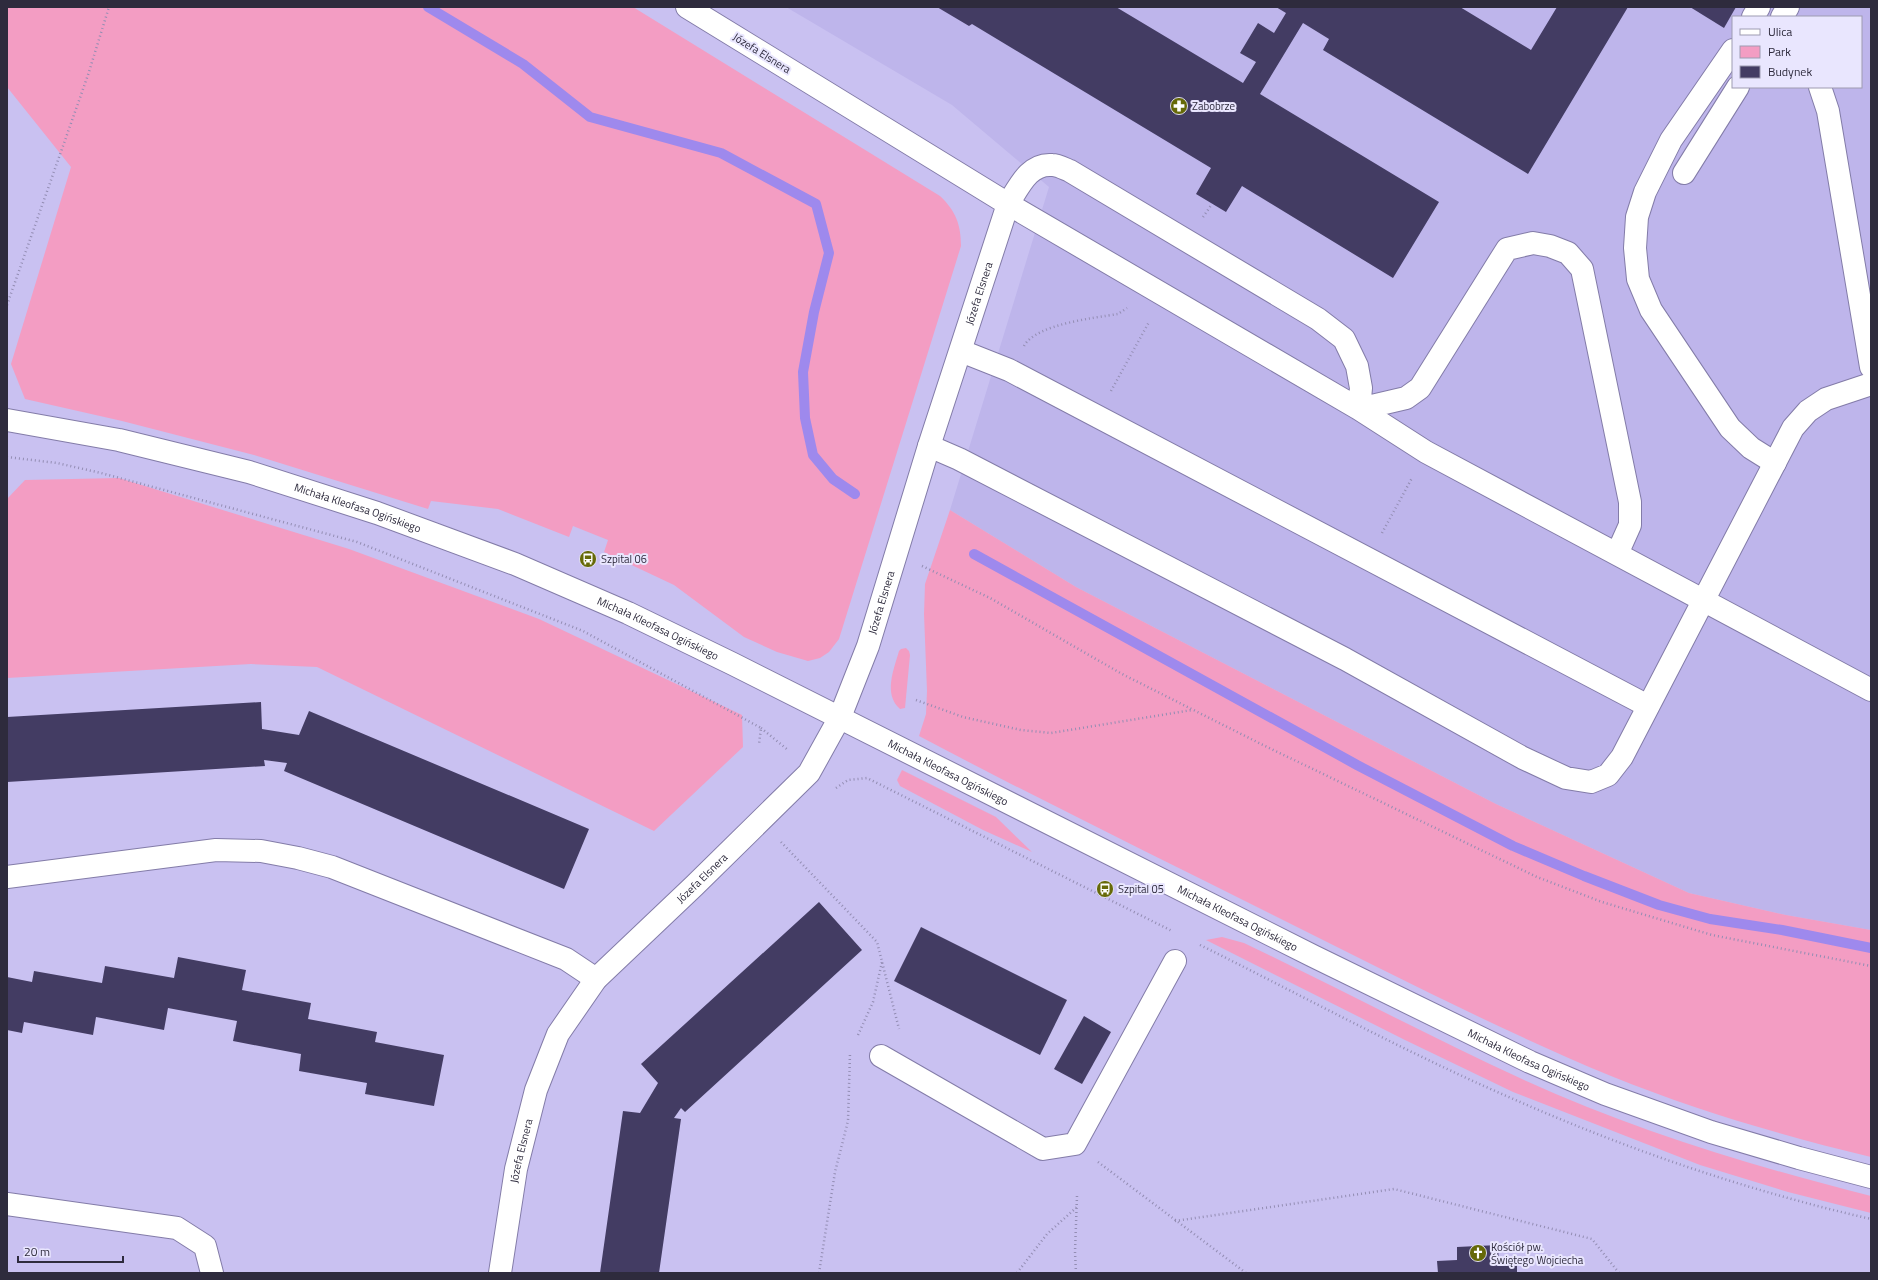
<svg xmlns="http://www.w3.org/2000/svg" width="1878" height="1280" font-family="'Titillium Web',sans-serif">
<style>
.built{fill:#beb5eb;fill-rule:evenodd}
.green{fill:#f39dc3}
.lines{fill:none;stroke-linecap:round;stroke-linejoin:round}
.stream{stroke:#9e89ed;stroke-width:10}
.building{fill:#433c63}
.minor-casing{stroke:#837ca8;stroke-width:24}
.path{stroke:#938db3;stroke-width:2.5;stroke-dasharray:1 3;stroke-linecap:butt}
.minor{stroke:#fff;stroke-width:22}
.labels{text-anchor:middle;stroke-width:4;stroke-linejoin:round;paint-order:stroke}
.street-label{font-size:11px;fill:#2e2b3d;stroke:#e9e6fe}
.poi-label{font-size:11px;fill:#2e2b3d;stroke:#e9e6fe;text-anchor:start}
</style>
<rect width="100%" height="100%" fill="#c9c1f1"/>
<path class="built" d="M786 7H1871V930L1786 915 1689 893 1496 804 1076 587 950 510 1049 187 952 105ZM1733 17H1861V87H1733Z"/>
<g class="green">
<path d="M7 7H633L940 196C956 211 961 225 961 246L839 639 829 652 820 658 808 661 777 652 744 637 674 585 604 552 608 540 573 526 569 537 498 509 431 501 428 509 254 455 122 421 25 399 11 364 71 167 7 87Z"/>
<polygon points="119,478 349,549 539,619 742,715 743,747 654,831 317,667 251,664 7,678 7,499 25,480"/>
<path d="M950 510 1076 587 1496 804 1689 893 1786 915 1871 930V1157C1783 1136 1695 1110 1611 1076 1498 1029 1389 973 1279 918 1159 858 1038 799 919 736L926 714 927 691 924 614 925 584Z"/>
<path d="M906 648 909 651 910 655 905 708 900 709C883 694 894 669 899 651L901 649Z"/>
<polygon points="902,770 996,817 1032,852 983,830 900,786 897,780"/>
<path d="M1222 937 1244 943C1337 987 1428 1036 1522 1079 1634 1130 1752 1166 1871 1196V1213L1788 1192 1700 1165 1513 1092 1405 1040 1206 940Z"/>
</g>
<g class="lines">
<g class="stream">
<polyline points="428,7 523,64 590,117 721,153 816,204 829,253 814,312 803,372 805,418 813,455 833,479 855,494"/>
<polyline points="974,554 1357,765 1513,846 1584,876 1659,905 1710,919 1782,930 1871,948"/>
</g>
</g>
<g class="building">
<polygon points="937,7 1116,7 1243,83 1256,62 1240,53 1258,23 1274,33 1286,13 1276,7 1460,7 1531,50 1557,7 1628,7 1528,174 1323,50 1329,39 1303,23 1260,94 1439,202 1393,278 1242,186 1226,212 1196,194 1211,168 972,24 969,26"/>
<polygon points="1690,7 1736,7 1724,28"/>
<polygon points="261,702 262,729 299,735 309,711 589,829 564,889 284,771 287,763 264,760 265,766 7,782 7,717"/>
<polygon points="819,902 862,950 685,1112 681,1108 674,1118 681,1119 659,1273 600,1273 623,1111 640,1113 658,1083 641,1064"/>
<polygon points="921,927 1067,1000 1040,1055 894,981"/>
<polygon points="178,957 246,970 242,990 311,1003 308,1019 377,1032 375,1042 444,1055 434,1106 365,1094 367,1083 299,1071 301,1054 233,1041 237,1021 168,1008 164,1030 96,1017 93,1035 24,1022 22,1033 7,1030 7,977 32,982 34,971 102,983 105,966 174,978"/>
<polygon points="1084,1016 1111,1032 1082,1084 1054,1069"/>
<polygon points="1498,1245 1499,1266 1517,1265 1517,1273 1438,1273 1437,1261 1457,1260 1457,1247"/>
</g>
<g class="lines">
<g class="minor-casing">
<g id="minor">
<polyline points="1753,17 1759,7"/>
<polyline points="1782,17 1788,7"/>
<polyline points="1733,50 1671,140 1645,192 1637,217 1635,248 1638,279 1651,310 1730,428 1751,448 1775,463"/>
<polyline points="1820,87 1828,111 1871,367"/>
<polyline points="1684,173 1738,87"/>
<polyline points="961,351 1009,370 1648,706"/>
<path id="s1" d="M7 420 119 440 249 472 377 513 515 564 628 613 733 664 1313 956 1530 1062 1605 1094 1711 1132 1799 1158 1871 1177"/>
<polyline points="929,446 959,459 1345,659 1523,758 1566,778 1591,782 1608,775 1622,757 1793,428 1808,411 1826,399 1871,384"/>
<path d="M1617 554 1630 525V502L1582 269 1568 253 1550 246 1533 243 1507 249 1420 388 1406 398 1359 409 1361 388 1357 366 1344 339 1318 319 1070 171C1065 169 1058 165 1052 165 1029 163 1019 187 1008 204L1359 409 1426 452 1871 690"/>
<polyline points="7,877 216,850 261,851 298,858 332,867 566,959 596,979"/>
<polyline points="881,1056 1043,1149 1075,1144 1175,961"/>
<polyline points="7,1204 177,1228 205,1246 212,1273"/>
<path id="s2" d="M500 1273 516 1169 536 1090 558 1034 596 979 694 886 809 773 840 717 868 646 929 446 1008 204 687 7"/>
</g>
</g>
<g class="path">
<polyline points="1203,217 1212,204"/>
<polyline points="7,305 88,75 109,7"/>
<path d="M1024 346C1036 324 1094 318 1118 314L1127 308"/>
<polyline points="1111,391 1149,322"/>
<polyline points="7,457 57,463 101,473 357,542 583,631 761,728 759,744"/>
<polyline points="1382,533 1412,478"/>
<polyline points="922,566 990,598 1122,674 1263,745 1537,877 1602,902 1712,935 1871,966"/>
<polyline points="916,700 963,717 1021,730 1051,733 1192,710"/>
<polyline points="761,728 788,750"/>
<polyline points="836,788 848,780 867,778 1172,931"/>
<polyline points="781,842 877,942 899,1029"/>
<path d="M1200 945C1303 996 1405 1052 1511 1098 1626 1149 1748 1191 1871 1219"/>
<polyline points="858,1035 873,1002 882,962"/>
<polyline points="1098,1162 1246,1273"/>
<polyline points="1175,1221 1394,1189 1592,1239 1619,1273"/>
<polyline points="819,1273 835,1172 848,1121 850,1053"/>
<polyline points="1017,1273 1047,1234 1077,1207"/>
<polyline points="1076,1273 1075,1252 1077,1196"/>
</g>
<use href="#minor" class="minor"/>
</g>
<defs>
<g id="pharmacy-disc" transform="scale(0.9)"><circle r="9.5" fill="#666908" stroke="#e9e6fe"/><path d="M-2-6h4v4h4v4h-4v4h-4v-4h-4v-4h4Z" fill="#fff"/></g>
<g id="bus-disc" transform="scale(0.9)"><circle r="9.5" fill="#666908" stroke="#e9e6fe"/><path d="M-5-6H5V4H4V6H2V4H-2V6H-4V4H-5ZM-3.5-4V0h7V-4ZM-3.5 1.2v1.5H-2V1.2ZM2 1.2v1.5H3.5V1.2Z" fill="#fff"/></g>
<g id="church-disc" transform="scale(0.9)"><circle r="9.5" fill="#666908" stroke="#e9e6fe"/><path d="M-1.2-6h2.4v3.5h3.3v2.4h-3.3V6h-2.4V-.1h-3.3v-2.4h3.3Z" fill="#fff"/></g>
</defs>
<g fill-rule="evenodd">
<use href="#pharmacy-disc" x="1179" y="106"/>
<use href="#bus-disc" x="588" y="559"/>
<use href="#bus-disc" x="1105" y="889"/>
<use href="#church-disc" x="1478" y="1253"/>
</g>
<g class="labels">
<g class="street-label">
<text transform="translate(762 53) rotate(32)" y="4">Józefa Elsnera</text>
<text dy="4" stroke="none"><textPath href="#s2" startOffset="1120">Józefa Elsnera</textPath></text>
<text dy="4" stroke="none"><textPath href="#s1" startOffset="362">Michała Kleofasa Ogińskiego</textPath></text>
<text dy="4" stroke="none"><textPath href="#s2" startOffset="796">Józefa Elsnera</textPath></text>
<text dy="4" stroke="none"><textPath href="#s1" startOffset="686">Michała Kleofasa Ogińskiego</textPath></text>
<text dy="4" stroke="none"><textPath href="#s1" startOffset="1010">Michała Kleofasa Ogińskiego</textPath></text>
<text dy="4" stroke="none"><textPath href="#s2" startOffset="460">Józefa Elsnera</textPath></text>
<text dy="4" stroke="none"><textPath href="#s1" startOffset="1334">Michała Kleofasa Ogińskiego</textPath></text>
<text dy="4" stroke="none"><textPath href="#s1" startOffset="1658">Michała Kleofasa Ogińskiego</textPath></text>
<text dy="4" stroke="none"><textPath href="#s2" startOffset="124">Józefa Elsnera</textPath></text>
</g>
<g class="poi-label">
<text x="1192" y="110">Zabobrze</text>
<text x="601" y="563">Szpital 06</text>
<text x="1118" y="893">Szpital 05</text>
<text x="1491" y="1251">Kościół pw.<tspan x="1491" dy="13">Świętego Wojciecha</tspan></text>
</g>
</g>
<rect width="1878" height="1280" fill="none" stroke="#2e2b3d" stroke-width="16"/>
<rect x="1732" y="16" width="130" height="72" fill="#e9e6fe" stroke="#9e9bb1"/>
<rect x="1740" y="29" width="20" height="6" fill="#ffffff" stroke="#9e9bb1"/>
<text x="1768" y="36" font-size="12" fill="#2e2b3d">Ulica</text>
<rect x="1740" y="46" width="20" height="12" fill="#f39dc3" stroke="#9e9bb1"/>
<text x="1768" y="56" font-size="12" fill="#2e2b3d">Park</text>
<rect x="1740" y="66" width="20" height="12" fill="#433c63" stroke="#9e9bb1"/>
<text x="1768" y="76" font-size="12" fill="#2e2b3d">Budynek</text>
<path d="M18 1256v6h105v-6" fill="none" stroke="#2e2b3d" stroke-width="2"/>
<text x="24" y="1256" font-size="12" fill="#2e2b3d" stroke="#e9e6fe" stroke-width="3" paint-order="stroke">20 m</text>
</svg>
